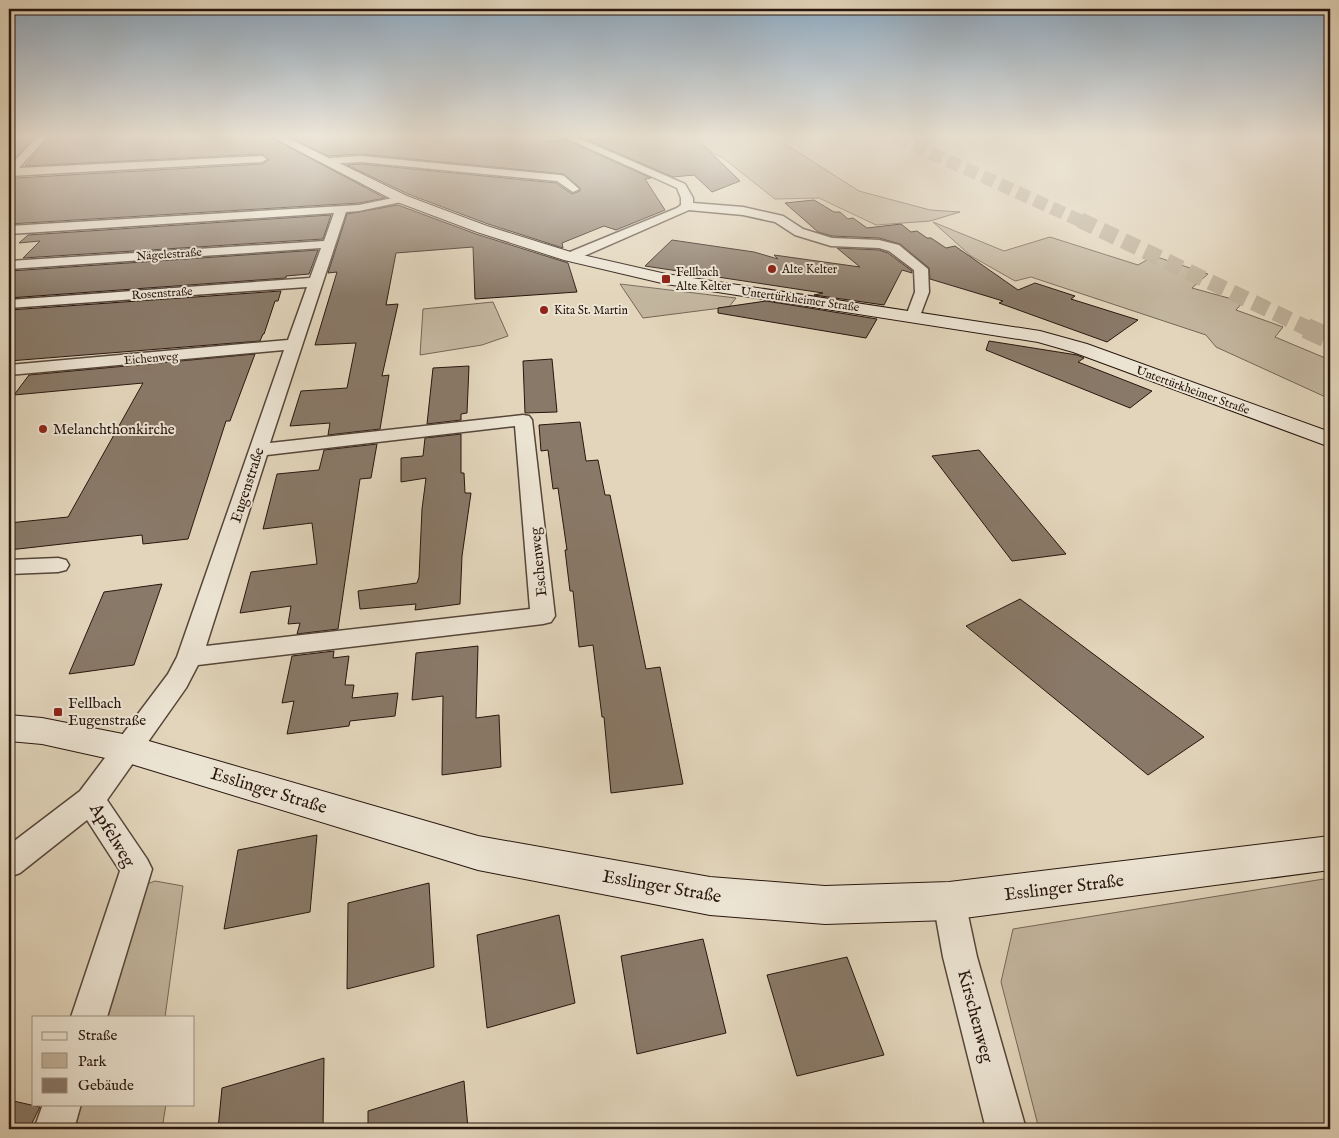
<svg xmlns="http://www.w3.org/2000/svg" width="1339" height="1138" font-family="'IM FELL English',serif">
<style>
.green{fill:#c2b59e;stroke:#756656}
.building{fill:#897968;stroke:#28160e}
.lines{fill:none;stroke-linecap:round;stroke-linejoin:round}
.trunk-tunnel-far2{stroke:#bdaf98;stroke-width:13;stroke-dasharray:13 6;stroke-linecap:butt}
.trunk-tunnel-far1{stroke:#bdaf98;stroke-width:16;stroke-dasharray:16 8;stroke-linecap:butt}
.trunk-tunnel{stroke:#bdaf98;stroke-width:21;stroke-dasharray:21 11;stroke-linecap:butt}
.minor-casing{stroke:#564639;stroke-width:3}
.secondary-casing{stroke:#28160e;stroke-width:2}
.minor{fill:#ece4d3;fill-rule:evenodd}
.secondary{fill:#ece4d3;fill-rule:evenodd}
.poi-dot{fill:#8f2418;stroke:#ece4d3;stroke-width:2}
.labels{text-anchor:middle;stroke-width:4;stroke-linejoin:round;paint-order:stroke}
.far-street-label{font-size:12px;fill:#28160e;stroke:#ece4d3}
.far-poi-label{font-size:12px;fill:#28160e;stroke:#ece4d3;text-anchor:start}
.poi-label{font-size:15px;fill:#28160e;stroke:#ece4d3;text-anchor:start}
.street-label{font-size:15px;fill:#28160e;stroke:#ece4d3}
.near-street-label{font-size:18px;fill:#28160e;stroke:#ece4d3}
</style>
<rect width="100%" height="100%" fill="#e2d5bb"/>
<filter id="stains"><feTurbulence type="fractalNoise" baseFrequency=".004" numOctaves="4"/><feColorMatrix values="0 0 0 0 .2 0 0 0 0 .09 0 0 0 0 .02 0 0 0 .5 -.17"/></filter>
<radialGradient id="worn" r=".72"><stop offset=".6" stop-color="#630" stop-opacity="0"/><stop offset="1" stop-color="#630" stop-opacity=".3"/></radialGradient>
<g class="green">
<polygon points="659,137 774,137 859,191 930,210 960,212 930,221 876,225 819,198 775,199 723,158 690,141 662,141"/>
<polygon points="933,222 1004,251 1050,237 1138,265 1154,256 1208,274 1192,288 1243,302 1236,310 1283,327 1275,337 1330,360 1330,399 1216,347 1206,335 1031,277 1015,281 971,256"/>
<polygon points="620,284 736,298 729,307 643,318"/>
<polygon points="493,302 508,336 482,345 420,355 423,309"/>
<polygon points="1330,878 1330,1129 1039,1129 1001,982 1013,929"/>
<polygon points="155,881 183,886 165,1017 100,1017 144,885"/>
<polygon points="71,1104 166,1104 162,1129 102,1129 66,1120"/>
</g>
<g class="building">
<polygon points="9,137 35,137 9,164"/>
<polygon points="49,137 270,137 385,198 359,203 9,224 9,186 16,178 262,164 269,160 262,154 25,166"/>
<polygon points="289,137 543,137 543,141 566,140 651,178 645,179 665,210 616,230 604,226 562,243 563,248 488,224 408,194 347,165 361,164 556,183 572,194 580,191 580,188 564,174 361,154 329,156"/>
<polygon points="615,137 695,137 740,181 712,192 694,175 673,177 585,139"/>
<polygon points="814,200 834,212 840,212 848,219 853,218 867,228 901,224 911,232 917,231 927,238 931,238 946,248 955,246 1018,290 1035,283 1075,296 1071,299 1138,320 1107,342 999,303 1003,301 930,279 929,268 900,244 879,238 832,236 818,232 785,203"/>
<polygon points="398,205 476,234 568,263 577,292 475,299 473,247 396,253 386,305 398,304 382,376 389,375 380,429 328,435 330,423 290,426 301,391 347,388 356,343 315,345 337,272 328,273 347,214"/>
<polygon points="331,215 323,239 23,258 40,241 19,243 28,235"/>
<polygon points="672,240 754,252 778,259 774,255 860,267 837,248 879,250 888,253 912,271 912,273 902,270 884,305 814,295 823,293 645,266"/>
<polygon points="318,250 309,274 286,276 286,278 9,298 10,271"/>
<polygon points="281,291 278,301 275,301 264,334 263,334 260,341 9,361 9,310"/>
<polygon points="766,301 877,319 866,338 718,313 718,308"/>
<polygon points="989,341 1077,355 1084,358 1078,362 1152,391 1130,408 986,350"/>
<polygon points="255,354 230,421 226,421 188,539 143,544 142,535 9,550 9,523 68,517 143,383 14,395 29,375"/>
<polygon points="552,359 557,412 525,413 523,361"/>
<polygon points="469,366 467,413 461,414 461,420 427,424 433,368"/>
<polygon points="580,422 586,461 598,460 605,495 610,495 646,669 660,667 683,784 611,793 604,717 602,717 593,645 579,647 573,591 570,591 565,550 567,550 558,488 553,489 548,450 541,451 539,425"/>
<polygon points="461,434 461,473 464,473 465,493 471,493 462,556 460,604 415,610 416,604 360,609 358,591 417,583 419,577 422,509 426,478 401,482 401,458 423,456 425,438"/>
<polygon points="377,444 371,478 360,479 338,629 297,634 300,623 288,624 291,606 240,613 251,572 317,564 312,523 263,529 277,474 319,470 324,450"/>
<polygon points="979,450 1066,554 1012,561 932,456"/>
<polygon points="162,584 134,665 69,674 104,592"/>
<polygon points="1020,599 1204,737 1148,775 966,626"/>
<polygon points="478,646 476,718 499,715 501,767 442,775 443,696 412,700 416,653"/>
<polygon points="334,651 333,658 349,656 345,685 354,685 352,698 398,693 395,716 350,721 349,726 287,734 294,701 282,703 292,656"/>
<polygon points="317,835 310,912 224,929 238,850"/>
<polygon points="429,883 434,967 347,989 348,903"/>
<polygon points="559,915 575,1003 487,1028 477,935"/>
<polygon points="703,939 726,1033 637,1054 621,956"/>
<polygon points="847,957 884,1055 797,1076 767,975"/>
<polygon points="324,1058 323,1129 218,1129 222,1088"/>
<polygon points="464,1081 468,1129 368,1129 368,1111"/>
<polygon points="9,1100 40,1107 29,1129 9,1129"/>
</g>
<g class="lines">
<polyline class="trunk-tunnel-far2" points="896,137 1083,222"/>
<polyline class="trunk-tunnel-far1" points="1080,220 1309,329"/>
<polyline class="trunk-tunnel" points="1306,328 1330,339"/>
<g class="minor-casing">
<g id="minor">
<polygon points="37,137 47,137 19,168 262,156 267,159 262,162 9,176 9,167"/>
<polygon points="564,137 576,137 685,184 693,198 693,203 743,207 783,216 803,229 832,238 879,240 899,245 928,269 929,292 920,316 918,319 908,319 906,316 915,292 914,270 889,251 879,248 831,246 795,235 775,222 743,215 689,210 575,260 565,260 563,257 565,254 677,208 681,205 681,198 677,188"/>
<polygon points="361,156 560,175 564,176 579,189 573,192 557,181 361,162 329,164 324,161 329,158"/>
<path d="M402 196 408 199 406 201 359 211 346 212 270 443 523 415 529 416 532 420 555 616 551 622 543 624 198 665 186 688 107 800 147 859 152 869 107 1017H71L120 871 87 820 20 873 9 877V845L80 791 168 674 177 657 284 350 9 375V365L288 340 307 287 9 308V300L310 278 321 248 9 269V261L324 241 334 213 9 234V226L359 205ZM515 426 530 609 206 646 267 455Z"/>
<polygon points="58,558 66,560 69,565 66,570 58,572 9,574 9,560"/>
<polygon points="949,886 961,890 965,901 977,957 1026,1129 986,1129 943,957 933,901 937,890"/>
<polygon points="43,1104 81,1104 74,1129 34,1129"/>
</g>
</g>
<g class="secondary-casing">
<g id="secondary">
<polygon points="272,137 286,137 407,196 487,226 574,253 666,274 1040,331 1087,344 1330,432 1330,447 1073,352 1038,342 666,284 564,260 477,232 397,202"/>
<polygon points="9,715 42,718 128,735 478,836 710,877 825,886 949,882 1330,836 1330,870 949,920 825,924 710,915 478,870 128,763 42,744 9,741"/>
</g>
</g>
<use href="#minor" class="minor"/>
<use href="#secondary" class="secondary"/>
</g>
<linearGradient id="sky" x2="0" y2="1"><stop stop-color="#8ca7be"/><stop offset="0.46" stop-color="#f2ece0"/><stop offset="1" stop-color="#f2ece0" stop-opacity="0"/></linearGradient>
<rect width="1339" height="296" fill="url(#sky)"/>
<g class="poi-dot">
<circle cx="772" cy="269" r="5"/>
<rect x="661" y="274" width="10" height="10" rx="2.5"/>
<circle cx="544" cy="310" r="5"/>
<circle cx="43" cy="429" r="5"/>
<rect x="53" y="707" width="10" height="10" rx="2.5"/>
</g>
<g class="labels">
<g class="far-street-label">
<text transform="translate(169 254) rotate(-4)" y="4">Nägelestraße</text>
<text transform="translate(162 293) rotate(-4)" y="4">Rosenstraße</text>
<text transform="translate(800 299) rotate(8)" y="4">Untertürkheimer Straße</text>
<text transform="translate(151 358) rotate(-5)" y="4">Eichenweg</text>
<text transform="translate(1193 390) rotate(20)" y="4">Untertürkheimer Straße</text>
</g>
<g class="far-poi-label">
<text x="782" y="273">Alte Kelter</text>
<text x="676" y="276">Fellbach<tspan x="676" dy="14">Alte Kelter</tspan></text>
<text x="554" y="314">Kita St. Martin</text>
</g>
<g class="poi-label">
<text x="53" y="434">Melanchthonkirche</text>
<text x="68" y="708">Fellbach<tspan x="68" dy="17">Eugenstraße</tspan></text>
</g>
<g class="street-label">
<text transform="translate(247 485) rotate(-72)" y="5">Eugenstraße</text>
<text transform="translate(538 562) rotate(-96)" y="5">Eschenweg</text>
</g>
<g class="near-street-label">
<text transform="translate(269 790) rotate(17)" y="6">Esslinger Straße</text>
<text transform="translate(113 835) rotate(59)" y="6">Apfelweg</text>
<text transform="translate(662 886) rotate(10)" y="6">Esslinger Straße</text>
<text transform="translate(1064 887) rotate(-7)" y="6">Esslinger Straße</text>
<text transform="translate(976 1016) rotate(75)" y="6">Kirschenweg</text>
</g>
</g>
<rect width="1339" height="1138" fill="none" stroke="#e2d5bb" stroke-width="30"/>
<rect x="10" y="10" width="1319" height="1118" fill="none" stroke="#28160e" stroke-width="2.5"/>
<rect x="15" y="15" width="1309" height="1108" fill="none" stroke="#28160e"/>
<rect x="32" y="1016" width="162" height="90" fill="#ece4d3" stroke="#9e9284"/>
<rect x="42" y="1032" width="25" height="8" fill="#ece4d3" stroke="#9e9284"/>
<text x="78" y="1040" font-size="15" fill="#28160e">Straße</text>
<rect x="42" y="1053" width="25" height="15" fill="#c2b59e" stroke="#9e9284"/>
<text x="78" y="1066" font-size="15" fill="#28160e">Park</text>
<rect x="42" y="1078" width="25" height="15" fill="#897968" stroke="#9e9284"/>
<text x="78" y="1090" font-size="15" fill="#28160e">Gebäude</text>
<rect width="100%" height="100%" filter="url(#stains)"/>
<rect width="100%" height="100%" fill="url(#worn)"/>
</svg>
